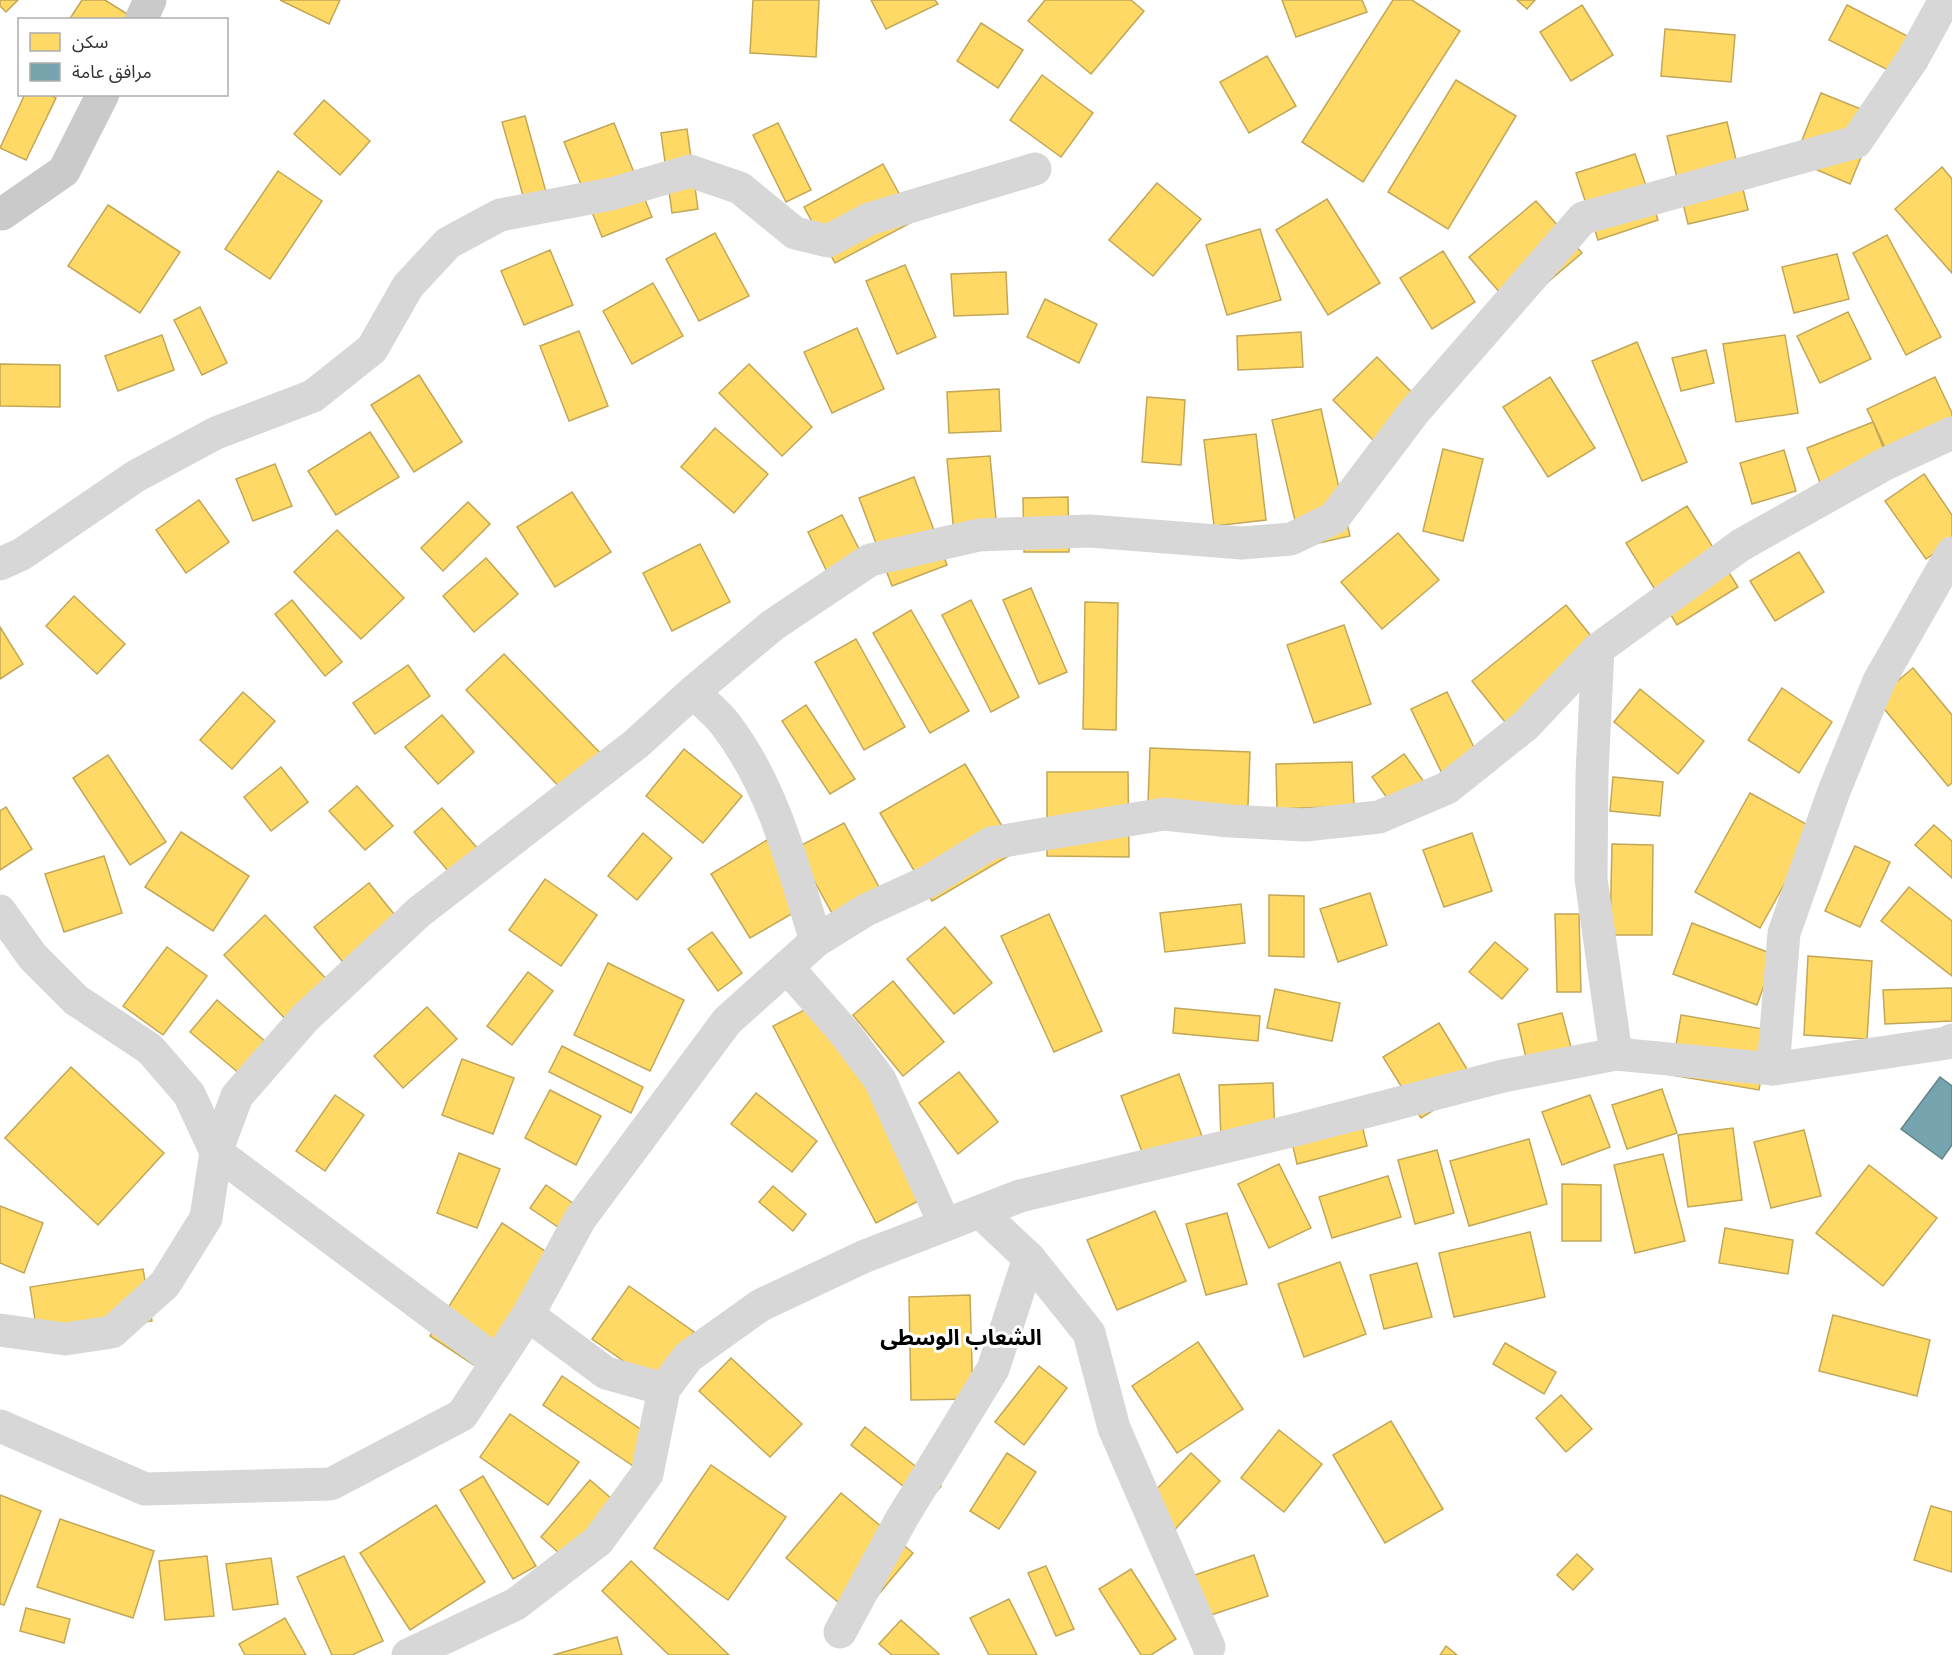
<svg xmlns="http://www.w3.org/2000/svg" width="1952" height="1655" font-family="Karla,'Noto Sans Arabic',sans-serif">
<style>
.homes{fill:#ffd966;stroke:#c2a757;stroke-width:1.5}
.public{fill:#76a5af;stroke:#62838a;stroke-width:1.5}
.lines{fill:none;stroke-linecap:round;stroke-linejoin:round}
.minor{stroke:#d7d7d7;stroke-width:33}
.major{stroke:#cacaca;stroke-width:33}
.labels{text-anchor:middle;stroke-width:6;stroke-linejoin:round;paint-order:stroke}
.district-label{font-size:22px;font-weight:bold;fill:#000;stroke:#fff}
</style>
<rect width="100%" height="100%" fill="#fff"/>
<g class="homes">
<polygon points="0,0 18,0 6,12 0,6"/>
<polygon points="82,0 105,0 132,17 130,20 69,20"/>
<polygon points="280,0 340,0 329,24"/>
<polygon points="753,0 819,0 816,57 750,53"/>
<polygon points="871,0 935,0 938,4 886,29"/>
<polygon points="1045,0 1131,0 1144,11 1091,74 1028,21"/>
<polygon points="1282,0 1362,0 1367,12 1296,37"/>
<polygon points="1393,0 1412,0 1460,31 1363,182 1302,142"/>
<polygon points="1517,0 1535,0 1527,9"/>
<polygon points="1582,5 1613,55 1571,81 1540,32"/>
<polygon points="1847,5 1913,39 1896,74 1829,40"/>
<polygon points="981,23 1023,50 998,88 957,61"/>
<polygon points="1665,29 1735,35 1731,82 1661,76"/>
<polygon points="1267,56 1296,106 1249,133 1220,82"/>
<polygon points="1042,75 1093,113 1061,157 1010,120"/>
<polygon points="1456,80 1516,116 1448,229 1388,192"/>
<polygon points="1821,93 1878,116 1850,184 1794,160"/>
<polygon points="25,94 48,94 56,98 26,160 0,148"/>
<polygon points="324,100 370,141 340,175 294,134"/>
<polygon points="525,116 546,192 524,199 502,122"/>
<polygon points="1727,122 1748,210 1688,224 1667,136"/>
<polygon points="614,123 652,217 602,237 564,142"/>
<polygon points="778,123 811,190 786,202 753,135"/>
<polygon points="687,129 698,209 672,213 661,133"/>
<polygon points="1635,154 1658,220 1598,240 1576,173"/>
<polygon points="883,164 914,221 835,263 804,207"/>
<polygon points="1942,167 1952,179 1952,273 1895,209"/>
<polygon points="278,171 322,201 270,279 225,249"/>
<polygon points="1157,183 1201,219 1153,276 1109,240"/>
<polygon points="1327,199 1380,283 1328,315 1276,230"/>
<polygon points="1536,201 1582,253 1515,310 1469,257"/>
<polygon points="108,205 180,252 140,313 68,266"/>
<polygon points="1260,229 1281,300 1227,315 1206,245"/>
<polygon points="715,233 749,296 699,321 666,259"/>
<polygon points="1887,235 1941,337 1906,355 1853,253"/>
<polygon points="550,250 573,305 524,325 501,271"/>
<polygon points="1443,251 1475,302 1432,329 1400,278"/>
<polygon points="1837,254 1849,299 1794,313 1782,267"/>
<polygon points="905,265 936,337 897,354 866,281"/>
<polygon points="1006,272 1008,314 954,316 951,274"/>
<polygon points="653,283 683,336 632,364 603,311"/>
<polygon points="1045,299 1097,324 1079,363 1027,337"/>
<polygon points="200,307 227,363 202,375 174,320"/>
<polygon points="1848,312 1871,359 1820,383 1797,336"/>
<polygon points="857,328 884,389 832,413 804,352"/>
<polygon points="579,331 608,406 569,421 540,346"/>
<polygon points="1301,332 1303,367 1238,370 1237,336"/>
<polygon points="162,335 174,370 118,391 105,356"/>
<polygon points="1785,335 1798,413 1736,422 1723,344"/>
<polygon points="1637,342 1687,462 1642,481 1592,361"/>
<polygon points="1706,350 1714,383 1681,391 1672,358"/>
<polygon points="1377,357 1431,412 1388,455 1333,400"/>
<polygon points="0,364 60,365 60,407 0,406"/>
<polygon points="749,364 812,427 782,456 719,393"/>
<polygon points="419,375 462,442 414,472 371,405"/>
<polygon points="1550,377 1595,448 1548,477 1503,407"/>
<polygon points="1935,377 1952,413 1952,426 1889,456 1867,409"/>
<polygon points="999,389 1001,431 949,433 947,392"/>
<polygon points="1147,397 1185,400 1181,465 1142,462"/>
<polygon points="1321,409 1350,536 1301,547 1272,420"/>
<polygon points="1873,422 1894,474 1827,501 1807,448"/>
<polygon points="715,428 768,474 734,513 681,467"/>
<polygon points="370,432 399,477 336,515 308,471"/>
<polygon points="1256,434 1266,520 1214,526 1204,440"/>
<polygon points="1443,449 1483,459 1463,541 1423,531"/>
<polygon points="1784,450 1796,491 1752,504 1740,463"/>
<polygon points="990,456 997,530 954,534 947,459"/>
<polygon points="275,464 292,506 253,521 236,479"/>
<polygon points="1924,474 1952,515 1952,541 1926,559 1885,501"/>
<polygon points="914,477 947,565 892,586 859,498"/>
<polygon points="572,492 611,552 555,587 517,527"/>
<polygon points="1068,497 1069,552 1024,552 1023,498"/>
<polygon points="199,500 229,542 186,573 156,530"/>
<polygon points="468,502 490,524 443,571 421,548"/>
<polygon points="1687,506 1738,587 1677,625 1626,543"/>
<polygon points="842,515 864,559 829,576 808,532"/>
<polygon points="337,530 404,598 361,639 294,572"/>
<polygon points="1398,533 1439,580 1382,629 1341,582"/>
<polygon points="700,544 730,602 672,631 643,573"/>
<polygon points="1799,552 1824,592 1775,621 1750,581"/>
<polygon points="486,558 518,594 474,632 443,596"/>
<polygon points="1031,588 1067,672 1039,684 1003,600"/>
<polygon points="74,596 125,644 97,674 46,626"/>
<polygon points="292,600 342,662 325,676 275,614"/>
<polygon points="971,600 1019,697 991,712 942,615"/>
<polygon points="1085,602 1118,603 1116,730 1083,729"/>
<polygon points="1566,605 1604,652 1510,728 1472,681"/>
<polygon points="911,610 969,711 930,733 873,633"/>
<polygon points="1344,625 1371,704 1314,723 1287,645"/>
<polygon points="0,627 23,664 0,679"/>
<polygon points="856,639 905,727 864,750 815,662"/>
<polygon points="504,654 610,763 572,800 466,690"/>
<polygon points="408,665 430,696 375,734 353,703"/>
<polygon points="1913,668 1952,715 1952,783 1948,786 1876,699"/>
<polygon points="1782,688 1832,722 1799,773 1748,740"/>
<polygon points="1640,689 1704,741 1678,774 1614,722"/>
<polygon points="243,692 275,721 232,769 200,740"/>
<polygon points="1447,692 1485,770 1449,788 1411,709"/>
<polygon points="806,705 855,779 830,794 782,721"/>
<polygon points="442,715 474,752 438,784 405,747"/>
<polygon points="1150,748 1250,752 1248,806 1148,803"/>
<polygon points="684,749 742,796 703,843 646,796"/>
<polygon points="1404,754 1427,786 1395,809 1372,777"/>
<polygon points="108,755 166,842 130,865 73,778"/>
<polygon points="1352,762 1354,806 1277,809 1276,764"/>
<polygon points="965,764 1017,851 932,901 880,813"/>
<polygon points="281,767 308,802 271,831 244,797"/>
<polygon points="1047,772 1128,772 1129,857 1047,856"/>
<polygon points="1613,777 1663,782 1660,816 1610,811"/>
<polygon points="357,786 393,826 365,850 329,811"/>
<polygon points="1750,793 1815,829 1760,928 1695,892"/>
<polygon points="6,807 32,849 0,870 0,811"/>
<polygon points="442,808 486,858 458,882 414,832"/>
<polygon points="844,823 885,898 838,924 796,848"/>
<polygon points="1934,825 1952,841 1952,878 1915,845"/>
<polygon points="181,832 249,876 213,931 145,887"/>
<polygon points="643,833 672,858 637,900 608,876"/>
<polygon points="1472,833 1492,891 1444,907 1423,850"/>
<polygon points="767,840 807,905 750,938 711,874"/>
<polygon points="1612,844 1653,845 1652,935 1610,935"/>
<polygon points="1855,846 1890,862 1860,927 1825,911"/>
<polygon points="104,856 122,913 64,932 45,874"/>
<polygon points="545,879 597,915 561,966 509,930"/>
<polygon points="369,883 406,929 352,973 314,927"/>
<polygon points="1909,887 1952,921 1952,976 1881,921"/>
<polygon points="1370,893 1387,945 1338,962 1320,909"/>
<polygon points="1269,895 1304,896 1304,957 1269,956"/>
<polygon points="1241,904 1245,943 1165,952 1160,913"/>
<polygon points="1049,914 1102,1031 1054,1052 1001,936"/>
<polygon points="1555,914 1579,914 1581,992 1557,992"/>
<polygon points="265,915 336,989 294,1028 224,955"/>
<polygon points="1692,923 1775,955 1757,1005 1673,974"/>
<polygon points="945,927 992,983 954,1014 907,959"/>
<polygon points="712,932 742,973 718,991 688,949"/>
<polygon points="1495,942 1528,969 1502,999 1469,972"/>
<polygon points="167,947 207,976 163,1035 123,1006"/>
<polygon points="1808,956 1872,961 1867,1039 1804,1035"/>
<polygon points="608,963 684,1000 650,1071 574,1035"/>
<polygon points="528,972 553,991 512,1045 487,1026"/>
<polygon points="893,981 944,1042 903,1076 853,1015"/>
<polygon points="1952,988 1952,1021 1885,1024 1883,990"/>
<polygon points="1275,989 1340,1003 1332,1041 1267,1028"/>
<polygon points="828,998 930,1195 876,1223 773,1026"/>
<polygon points="217,1000 266,1042 240,1074 190,1032"/>
<polygon points="427,1007 457,1039 403,1088 374,1056"/>
<polygon points="1175,1008 1260,1016 1258,1041 1173,1033"/>
<polygon points="1562,1013 1574,1059 1529,1070 1518,1024"/>
<polygon points="1681,1015 1769,1030 1759,1090 1671,1075"/>
<polygon points="1439,1023 1476,1084 1421,1118 1383,1057"/>
<polygon points="562,1046 643,1087 631,1113 549,1072"/>
<polygon points="462,1059 514,1078 493,1134 442,1115"/>
<polygon points="71,1067 164,1153 98,1225 5,1138"/>
<polygon points="959,1072 998,1122 958,1154 919,1103"/>
<polygon points="1179,1074 1202,1136 1144,1157 1121,1096"/>
<polygon points="1273,1083 1275,1139 1221,1140 1219,1085"/>
<polygon points="1662,1089 1677,1133 1627,1149 1612,1105"/>
<polygon points="550,1090 601,1116 576,1165 525,1138"/>
<polygon points="756,1093 817,1141 792,1172 731,1124"/>
<polygon points="335,1095 364,1115 325,1171 296,1151"/>
<polygon points="1590,1095 1610,1147 1562,1165 1542,1112"/>
<polygon points="1357,1104 1367,1146 1297,1164 1287,1121"/>
<polygon points="1733,1128 1742,1200 1688,1207 1678,1135"/>
<polygon points="1804,1130 1821,1196 1771,1208 1754,1142"/>
<polygon points="1529,1139 1547,1204 1469,1226 1450,1161"/>
<polygon points="1437,1150 1454,1213 1415,1224 1398,1160"/>
<polygon points="459,1153 500,1169 477,1228 437,1213"/>
<polygon points="1663,1154 1685,1241 1635,1253 1614,1165"/>
<polygon points="1279,1164 1311,1228 1269,1248 1238,1184"/>
<polygon points="1869,1165 1937,1218 1883,1286 1816,1233"/>
<polygon points="1388,1176 1401,1217 1332,1238 1319,1197"/>
<polygon points="1562,1184 1601,1185 1601,1241 1562,1241"/>
<polygon points="546,1185 580,1208 564,1231 530,1208"/>
<polygon points="773,1186 806,1214 793,1231 759,1202"/>
<polygon points="0,1206 43,1223 24,1273 0,1263"/>
<polygon points="1155,1211 1186,1281 1117,1310 1087,1240"/>
<polygon points="1227,1213 1247,1284 1206,1295 1186,1224"/>
<polygon points="502,1223 568,1266 495,1379 430,1336"/>
<polygon points="1725,1228 1793,1240 1788,1274 1719,1263"/>
<polygon points="1530,1232 1545,1297 1454,1317 1439,1253"/>
<polygon points="1340,1262 1366,1334 1304,1357 1278,1284"/>
<polygon points="1417,1263 1432,1317 1384,1329 1370,1275"/>
<polygon points="143,1269 152,1321 38,1339 30,1287"/>
<polygon points="629,1286 694,1332 658,1385 592,1339"/>
<polygon points="970,1295 973,1399 911,1400 909,1297"/>
<polygon points="1833,1315 1930,1340 1917,1396 1819,1371"/>
<polygon points="1198,1342 1243,1409 1177,1453 1132,1386"/>
<polygon points="1505,1343 1556,1372 1544,1394 1493,1364"/>
<polygon points="731,1358 802,1424 770,1457 699,1391"/>
<polygon points="1039,1366 1067,1388 1024,1445 995,1422"/>
<polygon points="562,1376 661,1443 642,1472 543,1405"/>
<polygon points="1561,1395 1592,1429 1566,1452 1536,1418"/>
<polygon points="510,1414 579,1462 548,1505 480,1457"/>
<polygon points="1391,1421 1443,1509 1385,1543 1333,1455"/>
<polygon points="865,1427 941,1486 926,1504 851,1445"/>
<polygon points="1279,1430 1322,1464 1284,1512 1241,1478"/>
<polygon points="1007,1453 1036,1472 999,1529 970,1511"/>
<polygon points="1191,1453 1220,1481 1165,1540 1135,1512"/>
<polygon points="711,1465 786,1517 728,1600 654,1548"/>
<polygon points="483,1476 536,1566 513,1579 460,1490"/>
<polygon points="590,1480 619,1505 569,1562 541,1537"/>
<polygon points="841,1493 913,1553 858,1619 786,1558"/>
<polygon points="0,1495 41,1511 4,1605 0,1604"/>
<polygon points="436,1505 485,1582 410,1630 360,1553"/>
<polygon points="1931,1506 1952,1512 1952,1572 1914,1560"/>
<polygon points="60,1519 154,1551 133,1618 37,1587"/>
<polygon points="1577,1554 1593,1569 1573,1590 1557,1575"/>
<polygon points="1254,1555 1268,1596 1193,1621 1180,1580"/>
<polygon points="207,1556 214,1616 165,1620 159,1561"/>
<polygon points="344,1556 383,1641 352,1655 332,1655 297,1577"/>
<polygon points="271,1558 278,1604 233,1610 226,1564"/>
<polygon points="631,1561 729,1655 669,1655 602,1591"/>
<polygon points="1046,1566 1074,1629 1056,1636 1028,1573"/>
<polygon points="1131,1569 1176,1639 1151,1655 1141,1655 1099,1589"/>
<polygon points="1009,1599 1037,1655 989,1655 970,1618"/>
<polygon points="26,1608 70,1619 64,1643 20,1631"/>
<polygon points="285,1618 306,1655 245,1655 239,1644"/>
<polygon points="901,1620 939,1654 938,1655 892,1655 879,1644"/>
<polygon points="617,1637 622,1655 553,1655"/>
<polygon points="1446,1646 1457,1655 1440,1655"/>
</g>
<polygon class="public" points="1940,1077 1952,1086 1952,1145 1942,1159 1901,1129"/>
<g class="lines">
<g class="minor">
<polyline points="0,564 22,554 136,476 216,433 313,396 372,349 408,286 448,243 500,215 611,194 690,171 740,188 795,233 828,241 869,219 1035,169"/>
<polyline points="1598,649 1592,774 1591,879 1616,1054"/>
<path d="M693 692C704 703 717 713 726 725 774 788 793 867 816 941"/>
<polyline points="0,911 33,957 76,1000 150,1049 189,1094 216,1152 497,1362"/>
<polyline points="787,967 844,1032 880,1080 945,1225"/>
<polyline points="1773,1069 1784,933 1834,791 1879,681 1952,553"/>
<polyline points="980,1212 1029,1258 1089,1333 1114,1428 1209,1647"/>
<polyline points="528,1315 606,1373 664,1389"/>
<polyline points="0,1330 65,1339 112,1332 165,1284 206,1218 216,1152 237,1096 305,1018 419,912 636,744 693,692 773,625 870,560 979,535 1090,531 1242,543 1291,539 1334,518 1414,412 1583,218 1856,142 1912,60 1945,0"/>
<polyline points="0,1426 145,1489 331,1484 462,1415 528,1315 580,1219 727,1021 816,941 866,910 929,881 991,843 1164,814 1230,821 1305,825 1379,817 1447,788 1526,725 1598,649 1741,545 1885,464 1952,433"/>
<polyline points="840,1632 902,1518 993,1369 1029,1258"/>
<polyline points="408,1655 516,1604 598,1541 647,1474 664,1389 688,1357 761,1305 863,1257 1020,1196 1295,1130 1503,1076 1616,1054 1773,1069 1947,1043 1952,1040"/>
</g>
<g class="major">
<polyline points="141,20 150,0"/>
<polyline points="0,214 2,214 64,171 103,94"/>
</g>
</g>
<g class="labels">
<g class="district-label">
<text x="961" y="1345">الشعاب الوسطى</text>
</g>
</g>
<rect x="18" y="18" width="210" height="78" fill="#ffffff" stroke="#adadad" stroke-width="1.5"/>
<rect x="30" y="33" width="30" height="18" fill="#ffd966" stroke="#adadad" stroke-width="1.5"/>
<text x="72" y="48" font-size="18" fill="#333333">سكن</text>
<rect x="30" y="63" width="30" height="18" fill="#76a5af" stroke="#adadad" stroke-width="1.5"/>
<text x="72" y="78" font-size="18" fill="#333333">مرافق عامة</text>
</svg>
